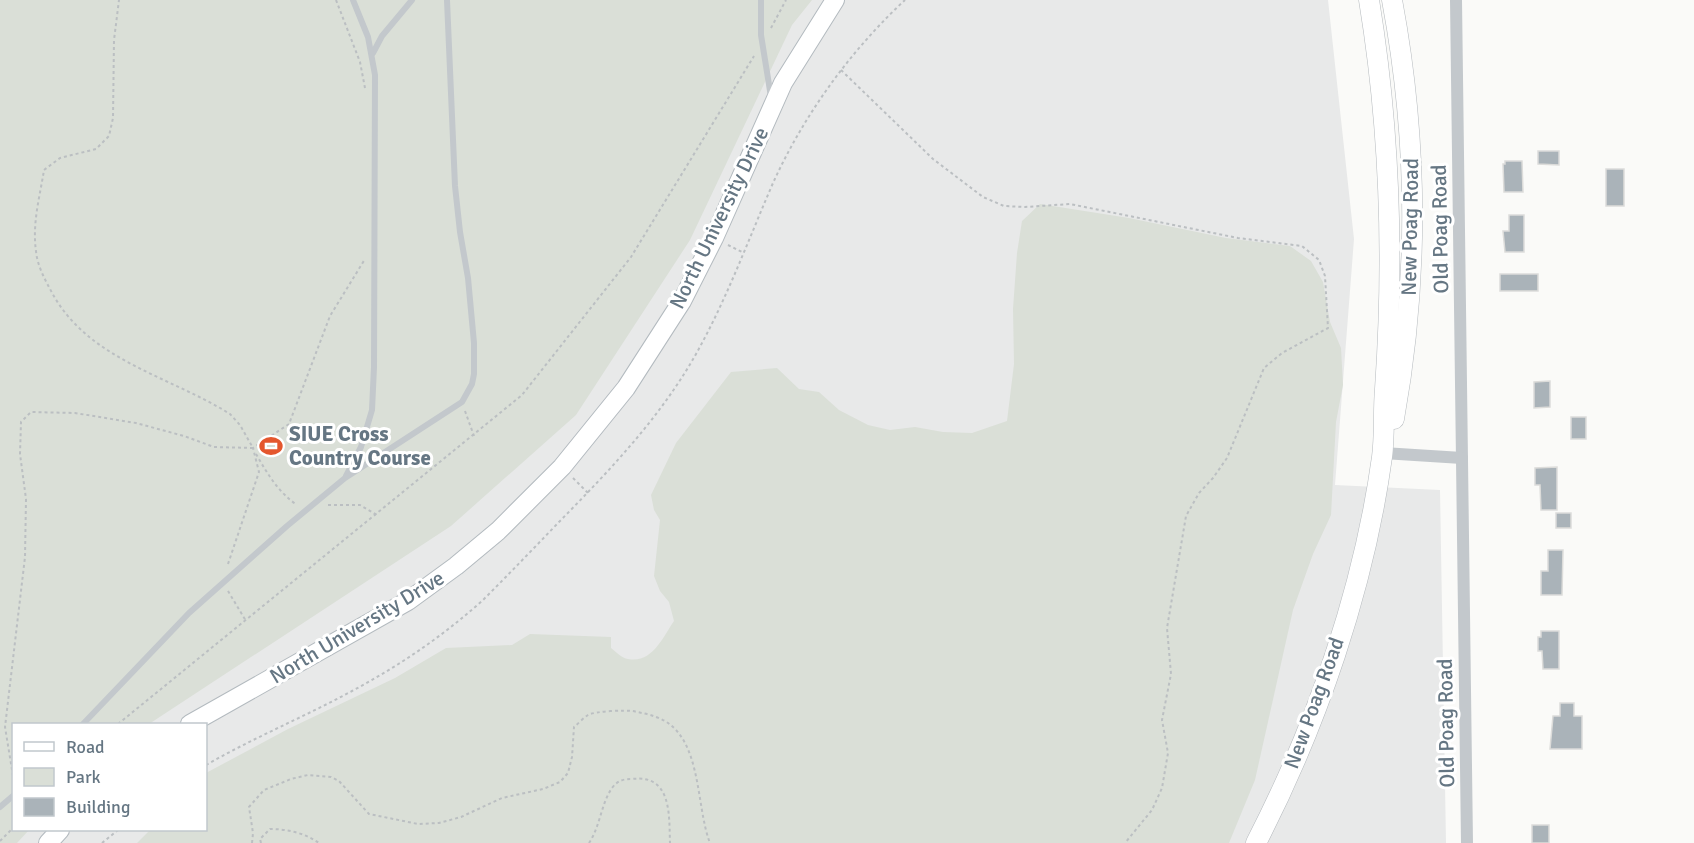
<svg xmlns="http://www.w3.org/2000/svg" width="1694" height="843" font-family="Signika,sans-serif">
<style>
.built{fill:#e8e9e9;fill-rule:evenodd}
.green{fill:#dadfd7}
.building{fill:#aab3b9;stroke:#dcdcda;stroke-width:1.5}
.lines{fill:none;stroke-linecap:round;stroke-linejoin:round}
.secondary-casing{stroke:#b3babf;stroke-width:20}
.primary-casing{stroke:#b5babe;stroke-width:21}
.path{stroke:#bbbfc2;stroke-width:2;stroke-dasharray:3 3;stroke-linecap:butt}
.lane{stroke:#c3c8cc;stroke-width:6}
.street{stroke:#c3c8cc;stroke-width:12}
.secondary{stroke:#fff;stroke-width:18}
.primary{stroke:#fff;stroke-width:20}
.labels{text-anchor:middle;stroke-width:6;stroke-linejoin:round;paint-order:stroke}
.street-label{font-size:21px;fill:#657683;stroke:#fff}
.poi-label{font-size:21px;font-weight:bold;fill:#657683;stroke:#fff;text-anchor:start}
</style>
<rect width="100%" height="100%" fill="#fafaf8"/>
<path class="built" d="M0 0H1328L1354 239 1335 485 1440 490 1446 843H0ZM14 724H206V830H14Z"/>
<g class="green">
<polygon points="0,0 812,0 792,25 690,240 576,415 451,526 149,724 14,724 14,830 29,830 17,843 0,843"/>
<path d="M1040 204 1129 218 1226 238 1290 246 1311 261 1323 282 1330 322 1341 348 1343 385 1336 422 1331 515 1313 554 1293 610 1255 780 1229 843H137L150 830H206V773L288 729 395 678 446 648 512 645 530 634 611 637V648C616 652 622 658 628 659 652 664 663 637 674 621L669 602 660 591 654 576 660 520 654 510 651 495 676 443 731 372 777 368 799 389 819 392 839 410 868 425 890 430 915 427 943 432 972 433 1007 421 1014 364 1013 309 1017 253 1022 221Z"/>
</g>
<g class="building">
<polygon points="1538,151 1559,151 1559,165 1538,164"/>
<polygon points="1505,161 1522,161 1523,192 1504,192 1503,164 1505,164"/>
<rect x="1606" y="169" width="18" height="37"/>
<polygon points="1509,215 1524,215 1524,252 1505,252 1503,231 1509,231"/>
<rect x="1500" y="274" width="38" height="17"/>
<polygon points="1550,381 1550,407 1534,408 1534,382"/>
<rect x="1571" y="417" width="15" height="22"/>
<polygon points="1557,467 1557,510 1541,510 1540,485 1535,485 1535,468"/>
<rect x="1556" y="513" width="15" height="15"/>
<polygon points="1548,550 1563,550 1562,595 1541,595 1541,571 1548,571"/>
<polygon points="1541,631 1559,631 1559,669 1543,669 1542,651 1538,651 1538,637 1541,637"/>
<polygon points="1560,703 1574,703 1574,716 1582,716 1582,749 1550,749 1553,716 1560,716"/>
<rect x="1532" y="825" width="17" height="18"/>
</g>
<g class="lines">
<g class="secondary-casing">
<g id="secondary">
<polyline points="190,724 408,601 456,566 498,531 562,467 626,388 682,301 714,238 783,83 835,0"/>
<polyline points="48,843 60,830"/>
</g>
</g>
<g class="primary-casing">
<g id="primary">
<path d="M1392 0C1418 139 1419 280 1394 419"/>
<path d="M1256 843C1317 725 1364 588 1382 457 1385 435 1383 411 1385 389 1394 259 1390 128 1369 0"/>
</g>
</g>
<g class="path">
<polyline points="336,0 360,62 365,88"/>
<polyline points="771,28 786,0"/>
<polyline points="841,70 933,159 983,197 1004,206 1025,207 1070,204 1238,238 1302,246 1319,260 1325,276 1328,328 1282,353 1264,368 1227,458 1213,478 1199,493 1186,516 1167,628 1171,674 1162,720 1168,753 1162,788 1152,810 1125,843"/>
<polyline points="728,245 744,253"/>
<polyline points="465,411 474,436"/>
<path d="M256 454C267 473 278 492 297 505"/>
<polyline points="573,478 588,493"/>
<polyline points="328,505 360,505 377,515"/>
<polyline points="228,564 259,472 253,448 289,424 330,316 365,259"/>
<polyline points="228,591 246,621"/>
<polyline points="118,724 522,395 631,257 754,56"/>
<path d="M206 765C253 738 304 717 352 691 399 666 443 636 483 600 509 574 534 548 559 522 608 472 656 422 692 361 725 304 747 243 773 183 804 115 850 51 905 0"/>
<path d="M14 782 5 727 25 557 26 499 20 454 21 422 31 412 75 413 136 423 184 436 214 447 253 448 240 425 230 414C168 375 86 360 50 289 44 278 37 264 36 251 32 223 40 196 44 170L60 158 96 149 109 136 113 118 114 40 119 0"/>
<polyline points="0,841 14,827"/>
<polyline points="102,843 118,830"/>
<path d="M252 843 253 833 249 807 264 790 291 779 308 775 331 777 339 781 369 814 418 824 439 823 461 817 502 798 543 789 560 782 568 773 572 757 574 727C578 724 583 718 588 715 595 711 625 710 633 711 641 713 649 714 656 717 703 733 695 805 710 843"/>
<path d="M261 843 260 839 270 829C287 829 305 833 319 843"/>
<path d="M589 843C600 827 601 804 612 788 618 780 624 779 632 779 672 774 669 815 670 843"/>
</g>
<g class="lane">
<polyline points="761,0 761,35 771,97"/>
<polyline points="373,53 382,36 412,0"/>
<polyline points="346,476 361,447 372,410 374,367 375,75 368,37 353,0"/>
<polyline points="83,724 189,613 287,526 345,478 462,402 472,384 474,374 474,343 468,278 460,232 455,186 447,0"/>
<polyline points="0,807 14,795"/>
</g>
<g class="street">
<polyline points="1456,0 1467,843"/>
<polyline points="1383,453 1462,458"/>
</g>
<use href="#secondary" class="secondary"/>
<use href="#primary" class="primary"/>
</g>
<defs>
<g id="stadium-bare" transform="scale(1.8)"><path d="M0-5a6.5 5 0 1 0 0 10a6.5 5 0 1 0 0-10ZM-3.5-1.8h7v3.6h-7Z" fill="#e4572e" stroke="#fff" stroke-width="2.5" paint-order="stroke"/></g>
</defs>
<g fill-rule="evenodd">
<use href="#stadium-bare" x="271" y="446"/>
</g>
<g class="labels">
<g class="street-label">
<text transform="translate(719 218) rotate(-64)" y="7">North University Drive</text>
<text transform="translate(1410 227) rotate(-89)" y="7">New Poag Road</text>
<text transform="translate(1440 229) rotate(-91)" y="7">Old Poag Road</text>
<text transform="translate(357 627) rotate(-31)" y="7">North University Drive</text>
<text transform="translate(1314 703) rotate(-70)" y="7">New Poag Road</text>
<text transform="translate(1446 723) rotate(-91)" y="7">Old Poag Road</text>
</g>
<g class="poi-label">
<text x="289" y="441">SIUE Cross<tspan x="289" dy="24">Country Course</tspan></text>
</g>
</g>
<rect x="12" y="723" width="195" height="108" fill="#ffffff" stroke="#c1c8cd" stroke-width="1.5"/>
<rect x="24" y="742" width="30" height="9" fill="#ffffff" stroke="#c1c8cd" stroke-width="1.5"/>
<text x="66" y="753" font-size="18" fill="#657683">Road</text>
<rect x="24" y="768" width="30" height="18" fill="#dadfd7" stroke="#c1c8cd" stroke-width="1.5"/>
<text x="66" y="783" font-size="18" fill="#657683">Park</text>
<rect x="24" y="798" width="30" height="18" fill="#aab3b9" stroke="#c1c8cd" stroke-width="1.5"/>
<text x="66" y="813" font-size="18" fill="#657683">Building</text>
</svg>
